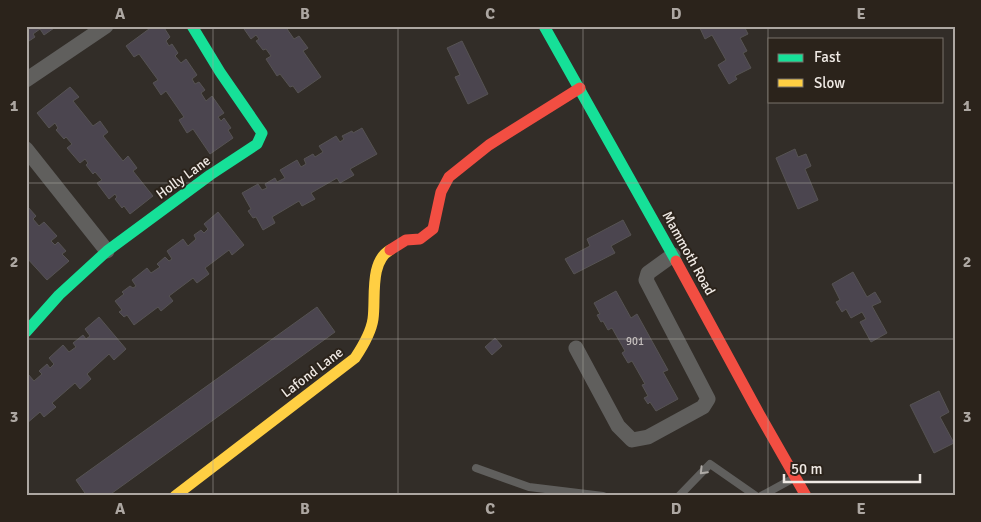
<svg xmlns="http://www.w3.org/2000/svg" width="981" height="522" font-family="Signika,sans-serif">
<style>
.building{fill:#4b454f;stroke:#565353}
.lines{fill:none;stroke-linecap:round;stroke-linejoin:round}
.lane{stroke:#605f5d;stroke-width:8}
.street{stroke:#605f5d;stroke-width:15}
.fast{stroke:#16e098;stroke-width:11}
.slow{stroke:#ffcf43;stroke-width:11}
.jam{stroke:#f24e42;stroke-width:11}
.oneway{stroke:#afaba7}
.grid{fill:none;stroke:#ada7a2;stroke-width:1;stroke-opacity:0.55}
.labels{text-anchor:middle;stroke-width:4;stroke-linejoin:round;paint-order:stroke}
.number-label{font-size:11px;fill:#c6c0bf}
.street-label{font-size:14px;fill:#efe9e4;stroke:#2b231b}
.neatline{fill:none;stroke:#ada7a2;stroke-width:2}
.grid-label{font-size:16px;text-anchor:middle;font-weight:bold;fill:#ada7a2}
</style>
<rect width="100%" height="100%" fill="#322d28"/>
<g class="building">
<polygon points="26,26 57,26 44,35 40,29 33,34 35,37 26,43"/>
<polygon points="153,26 163,26 170,37 166,41 169,46 172,44 178,53 175,56 181,63 186,59 197,75 192,79 195,84 199,82 205,90 201,93 206,101 212,96 224,113 218,117 221,121 224,118 231,128 228,130 233,138 210,154 193,129 187,133 179,120 184,117 166,91 161,95 153,83 158,80 139,54 134,57 126,46"/>
<polygon points="242,26 285,26 294,39 299,36 308,48 303,51 321,77 298,93 293,86 290,87 280,74 277,76 266,59 271,56 266,49 263,50 256,41 259,39 256,35 251,39"/>
<polygon points="699,26 744,26 748,34 740,38 747,51 743,53 751,68 735,76 737,79 729,84 718,65 726,60 712,35 705,39"/>
<polygon points="462,41 488,94 468,104 455,77 460,75 447,48"/>
<polygon points="70,87 79,97 73,101 93,126 100,121 108,132 103,136 123,161 128,156 137,168 133,171 153,196 130,214 124,206 122,208 115,199 117,197 115,194 109,199 97,183 102,180 95,172 93,174 86,165 88,163 85,159 80,163 67,148 72,144 66,137 64,139 56,130 58,128 55,123 49,128 37,113"/>
<polygon points="362,128 377,154 350,169 354,175 340,183 337,178 311,193 315,199 302,206 299,201 272,217 275,223 263,230 256,217 253,218 248,211 251,209 242,193 258,184 262,190 267,188 265,184 275,178 277,182 285,178 280,170 297,160 301,167 306,164 304,159 313,154 315,157 323,152 319,146 336,136 340,142 344,139 342,136 352,131 353,133"/>
<polygon points="795,149 798,157 806,154 811,166 805,169 818,200 798,209 776,158"/>
<polygon points="28,207 36,216 33,219 39,226 44,222 57,236 51,241 55,245 58,242 66,251 62,254 69,261 47,280 26,257 26,209"/>
<polygon points="218,212 244,245 232,255 229,250 205,268 209,274 197,283 193,278 169,296 173,301 161,311 158,307 134,325 127,315 124,317 119,312 122,310 115,301 124,294 122,292 130,286 133,288 136,286 132,280 147,268 151,273 160,267 157,264 165,257 169,261 172,259 167,251 183,239 188,246 196,239 194,235 201,230 204,233 208,229 204,224"/>
<polygon points="623,220 631,235 611,246 615,253 574,274 565,259 590,246 587,239"/>
<polygon points="853,272 867,297 875,292 881,302 872,306 887,333 871,342 860,322 866,319 862,312 851,318 846,309 842,312 836,302 840,300 832,284"/>
<polygon points="616,291 631,318 637,314 668,370 663,372 678,399 656,411 650,402 648,404 644,398 648,396 642,385 645,384 632,361 628,363 622,353 625,351 612,328 608,330 603,321 601,322 597,315 600,314 594,303"/>
<polygon points="317,307 335,332 108,496 87,496 76,480"/>
<polygon points="99,317 126,349 114,360 109,354 87,374 91,379 80,389 75,383 52,403 56,407 44,417 40,412 26,424 26,376 28,374 34,381 42,374 39,371 47,364 50,368 54,364 49,358 63,345 69,352 76,347 73,343 83,335 86,339 90,336 85,329"/>
<polygon points="495,338 502,346 492,355 485,347"/>
<polygon points="939,391 949,412 940,417 954,443 934,453 910,405"/>
</g>
<g class="lines">
<g class="lane">
<polyline points="476,468 529,487 603,496"/>
<polyline points="679,496 710,464 756,496"/>
<polyline points="761,496 794,478"/>
</g>
<g class="street">
<polyline points="26,80 106,26"/>
<polyline points="26,149 107,251"/>
<polyline points="576,348 618,426 632,440 648,437 703,407 708,399 646,280 648,273 673,255"/>
</g>
<g class="fast">
<polyline points="544,26 676,261"/>
<polyline points="26,332 59,295 107,251 210,175 257,144 262,133 220,72 192,26"/>
</g>
<path class="slow" d="M175 496 355 358C363 346 371 333 373 319 376 299 369 262 390 250"/>
<g class="jam">
<polyline points="390,250 406,240 420,239 433,229 441,192 449,177 489,145 580,88"/>
<polyline points="676,261 757,410 806,496"/>
</g>
</g>
<defs><path id="oneway-chevron" d="M-2-3.5L2.5 0L-2 3.5" fill="none" stroke-width="1.6" stroke-linecap="round" stroke-linejoin="round" transform="scale(1.25)"/></defs>
<use class="oneway" href="#oneway-chevron" transform="translate(703 471) rotate(134)"/>
<path class="grid" d="M213 26V496M398 26V496M583 26V496M768 26V496M26 183H955M26 339H955"/>
<g class="labels">
<g class="number-label">
<text x="635" y="345">901</text>
</g>
<g class="street-label">
<text transform="translate(183 177) rotate(-36)" y="5">Holly Lane</text>
<text transform="translate(689 253) rotate(61)" y="5">Mammoth Road</text>
<text transform="translate(312 372) rotate(-37)" y="5">Lafond Lane</text>
</g>
</g>
<rect width="981" height="522" fill="none" stroke="#2b231b" stroke-width="55"/>
<rect x="768" y="38" width="175" height="65" fill="#2b231b" stroke="#79726b"/>
<rect x="778" y="54" width="25" height="8" fill="#16e098" stroke="#79726b"/>
<text x="814" y="62" font-size="15" fill="#efe9e4">Fast</text>
<rect x="778" y="79" width="25" height="8" fill="#ffcf43" stroke="#79726b"/>
<text x="814" y="88" font-size="15" fill="#efe9e4">Slow</text>
<path d="M784 474v8h136v-8" fill="none" stroke="#efe9e4" stroke-width="2.5"/>
<text x="791" y="474" font-size="15" fill="#efe9e4" stroke="#2b231b" stroke-width="4" paint-order="stroke">50 m</text>
<rect x="28" y="28" width="926" height="466" class="neatline"/>
<g class="grid-label">
<text x="120" y="19">A</text>
<text x="305" y="19">B</text>
<text x="490" y="19">C</text>
<text x="676" y="19">D</text>
<text x="861" y="19">E</text>
<text x="14" y="111">1</text>
<text x="967" y="111">1</text>
<text x="14" y="267">2</text>
<text x="967" y="267">2</text>
<text x="14" y="422">3</text>
<text x="967" y="422">3</text>
<text x="120" y="514">A</text>
<text x="305" y="514">B</text>
<text x="490" y="514">C</text>
<text x="676" y="514">D</text>
<text x="861" y="514">E</text>
</g>
</svg>
